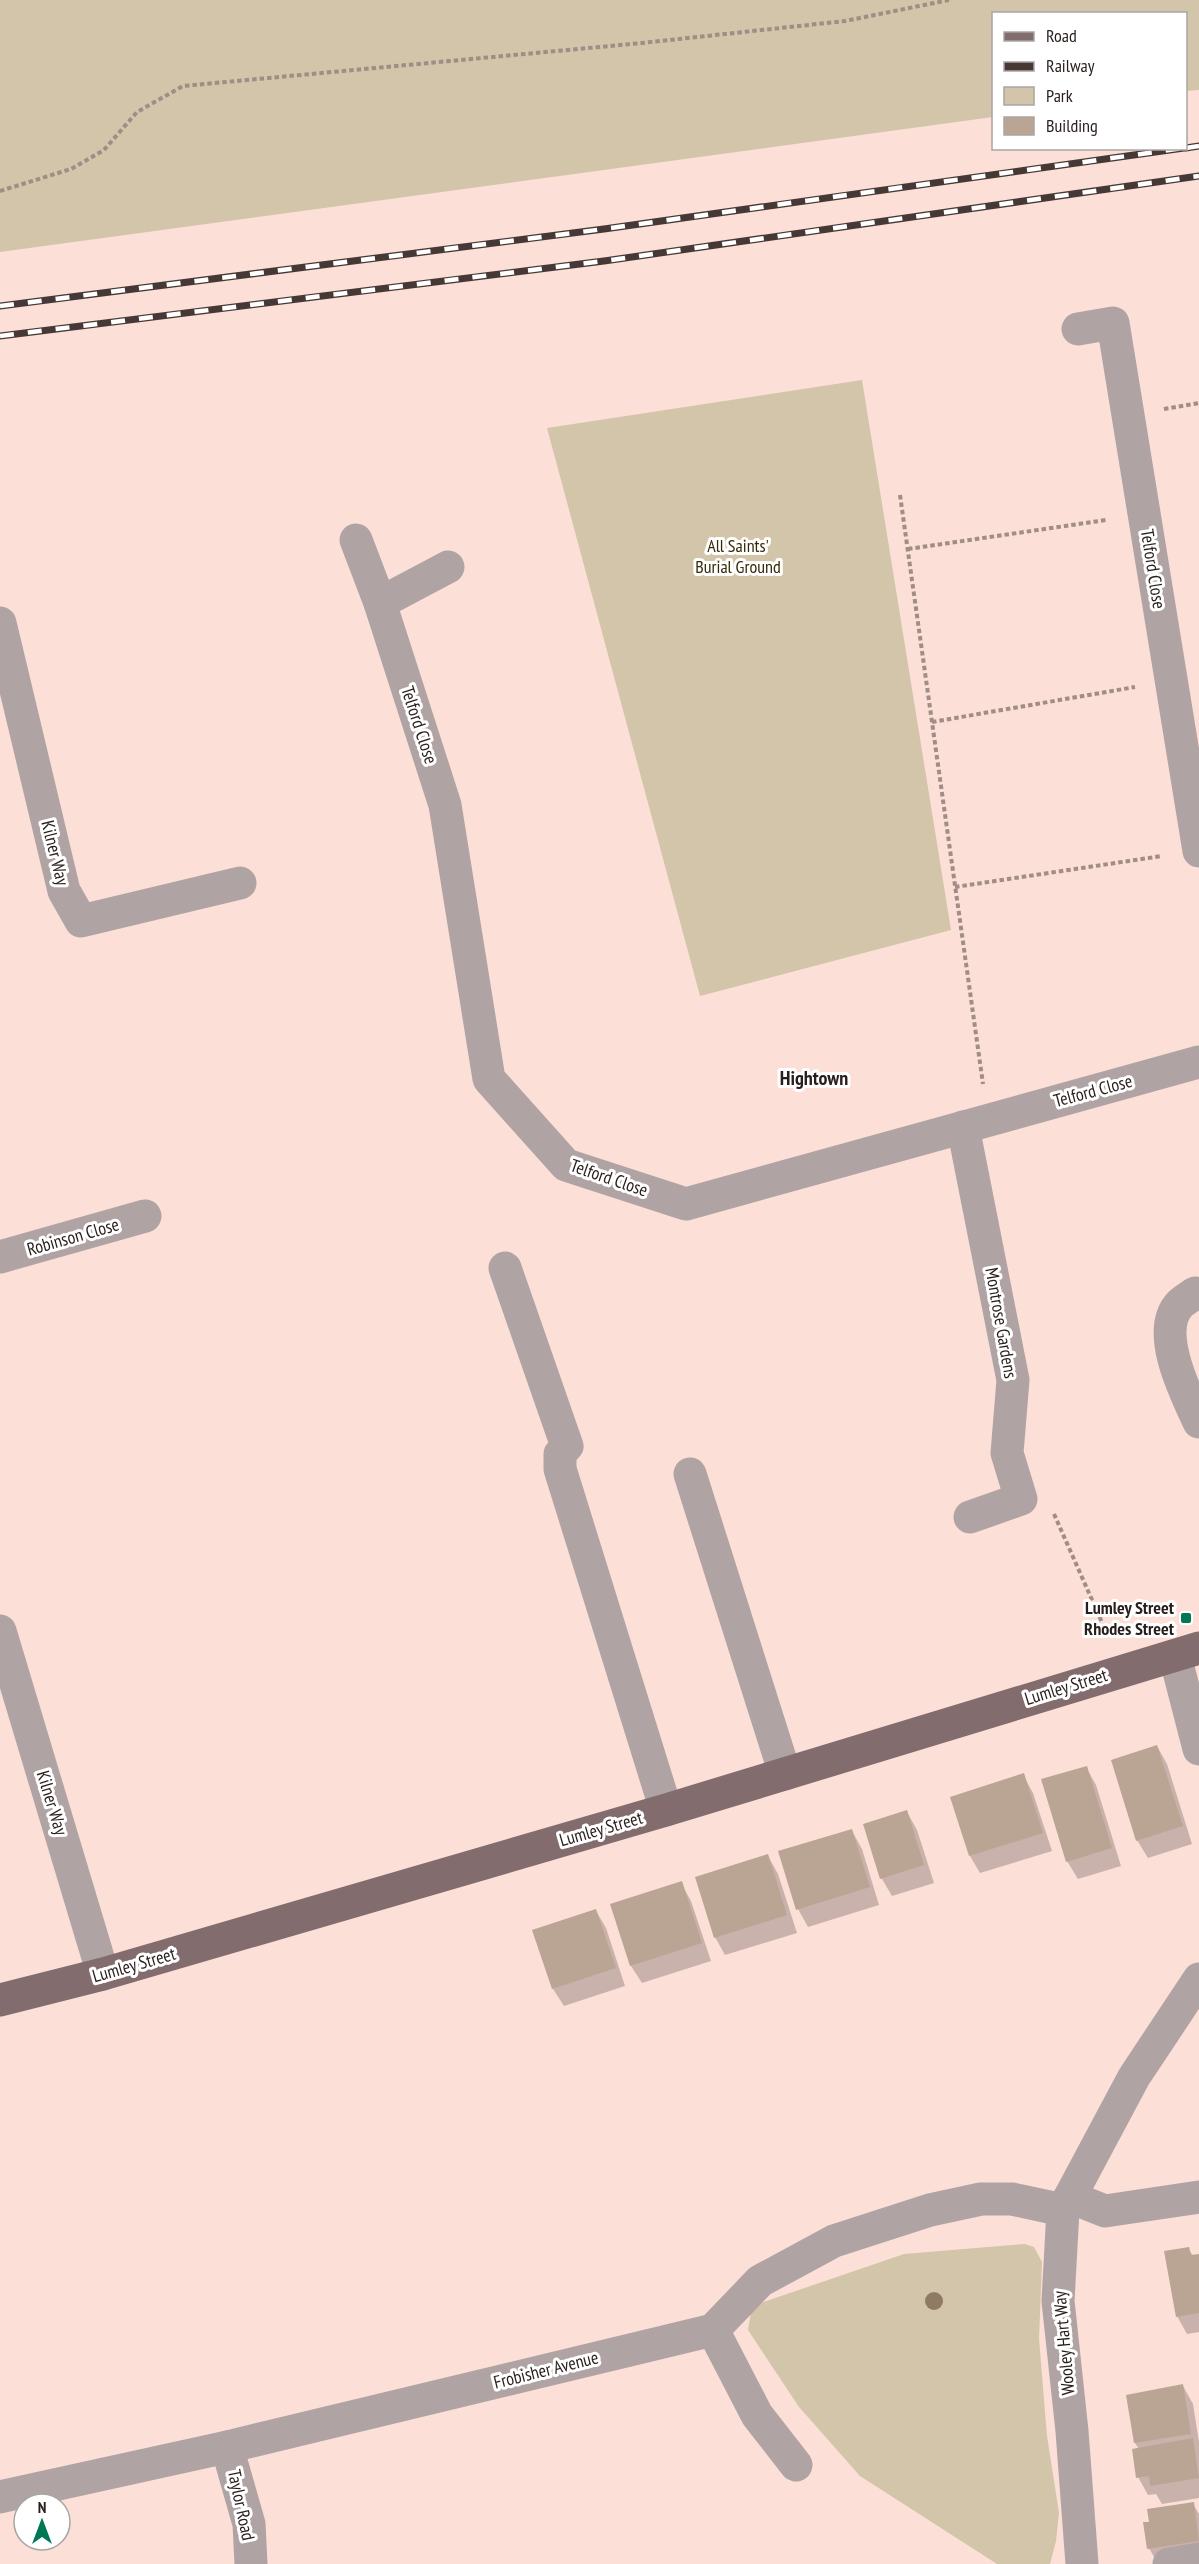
<svg xmlns="http://www.w3.org/2000/svg" width="1199" height="2564" font-family="'PT Sans Narrow',sans-serif">
<style>
.green{fill:#d2c5a9}
.shadow{fill:#0003}
.building{fill:#baa594}
.lines{fill:none;stroke-linecap:round;stroke-linejoin:round}
.path{stroke:#a18c86;stroke-width:4;stroke-dasharray:4.5 3;stroke-linecap:butt}
.minor{stroke:#b0a3a4;stroke-width:33}
.major{stroke:#826c6e;stroke-width:33}
.rail-casing{stroke:#463935;stroke-width:7}
.rail{stroke:#fff;stroke-width:4.5;stroke-dasharray:14;stroke-linecap:butt}
.tree{fill:#8f7b64}
.poi-dot{fill:#017855;stroke:#fff;stroke-width:2}
.labels{text-anchor:middle;stroke-width:6;stroke-linejoin:round;paint-order:stroke}
.park-label{font-size:18px;fill:#362907;stroke:#fff}
.street-label{font-size:18px;fill:#281e1b;stroke:#fff}
.poi-label{font-size:18px;font-weight:bold;fill:#281e1b;stroke:#fff;text-anchor:end}
.neighbourhood-label{font-size:20px;font-weight:bold;fill:#281e1b;stroke:#fff}
</style>
<rect width="100%" height="100%" fill="#fcdfd6"/>
<g class="green">
<polygon points="0,0 1199,0 1199,90 1186,91 1186,14 994,14 993,117 0,252"/>
<polygon points="862,380 951,930 700,996 547,428"/>
<polygon points="1025,2244 1034,2247 1042,2262 1039,2339 1047,2436 1059,2513 1056,2541 1050,2564 997,2564 860,2476 799,2407 748,2330 752,2306 904,2254"/>
</g>
<g class="shadow">
<polygon points="1157,1746 1167,1764 1192,1844 1148,1858 1137,1840"/>
<polygon points="1086,1767 1096,1785 1121,1866 1078,1879 1067,1861"/>
<polygon points="1023,1775 1033,1793 1052,1851 980,1873 970,1856"/>
<polygon points="907,1812 917,1830 934,1883 892,1896 882,1879 865,1825"/>
<polygon points="852,1831 862,1849 879,1905 808,1927 798,1909"/>
<polygon points="768,1856 778,1874 797,1933 725,1955 715,1937"/>
<polygon points="681,1883 691,1901 711,1961 642,1983 631,1966 612,1905"/>
<polygon points="596,1911 606,1928 625,1986 564,2006 553,1989 534,1931"/>
<polygon points="1188,2248 1193,2256 1199,2255 1199,2332 1187,2334 1177,2316"/>
<polygon points="1183,2386 1193,2404 1199,2442 1199,2498 1162,2504 1156,2494 1148,2495 1138,2477 1139,2449 1135,2443"/>
<polygon points="1193,2504 1199,2514 1199,2560 1158,2564 1149,2548 1151,2523"/>
</g>
<g class="building">
<polygon points="1157,1745 1183,1826 1136,1841 1111,1760"/>
<polygon points="1087,1766 1112,1848 1066,1862 1041,1779"/>
<polygon points="1024,1773 1043,1833 969,1856 950,1797"/>
<polygon points="907,1810 924,1865 880,1879 863,1824"/>
<polygon points="852,1829 870,1887 796,1910 778,1851"/>
<polygon points="768,1854 787,1915 714,1938 695,1877"/>
<polygon points="682,1881 702,1943 630,1966 610,1904"/>
<polygon points="596,1909 616,1968 552,1989 532,1930"/>
<polygon points="1189,2247 1191,2255 1199,2254 1199,2313 1176,2317 1164,2251"/>
<polygon points="1183,2384 1191,2434 1134,2443 1126,2395"/>
<polygon points="1193,2438 1199,2478 1150,2486 1149,2476 1136,2478 1132,2449"/>
<polygon points="1194,2502 1199,2541 1147,2549 1143,2522 1149,2522 1147,2509"/>
</g>
<g class="lines">
<g class="path">
<polyline points="0,191 71,169 104,150 137,112 183,86 642,43 845,21 949,0"/>
<polyline points="1164,409 1199,403"/>
<polyline points="900,495 983,1084"/>
<polyline points="908,549 1106,520"/>
<polyline points="932,722 1135,687"/>
<polyline points="955,887 1162,856"/>
<polyline points="1054,1514 1108,1636"/>
</g>
<g class="minor">
<polyline points="1078,329 1113,323 1199,851"/>
<polyline points="356,540 380,603"/>
<polyline points="448,567 380,603 445,805 489,1079 566,1165 686,1204 1199,1062"/>
<polyline points="0,623 64,891 81,921 240,883"/>
<polyline points="963,1127 1013,1380 1007,1453 1021,1499 970,1517"/>
<polyline points="0,1257 145,1216"/>
<polyline points="505,1268 567,1446 560,1454 560,1469 666,1810"/>
<path d="M1195 1293C1190 1297 1184 1300 1180 1304 1154 1331 1186 1394 1199 1422"/>
<polyline points="690,1474 785,1774"/>
<polyline points="0,1631 103,1974"/>
<polyline points="1175,1656 1199,1749"/>
<polyline points="1070,2197 1105,2211 1199,2197"/>
<polyline points="713,2330 757,2415 796,2465"/>
<polyline points="227,2447 249,2524 251,2564"/>
<polyline points="0,2497 227,2447 713,2330 760,2281 834,2241 930,2210 981,2199 1012,2199 1063,2210"/>
<polyline points="1082,2564 1072,2431 1058,2301 1063,2210 1134,2077 1199,1979"/>
<polyline points="1169,2564 1199,2559"/>
</g>
<polyline class="major" points="0,2000 103,1974 666,1810 1199,1648"/>
<g class="rail-casing">
<g id="rail">
<polyline points="1186,148 1199,146"/>
<polyline points="0,306 604,229 1184,148"/>
<polyline points="0,336 604,261 1199,176"/>
</g>
</g>
<use href="#rail" class="rail"/>
</g>
<circle class="tree" cx="934" cy="2301" r="9"/>
<rect class="poi-dot" x="1180" y="1612" width="12" height="12" rx="3"/>
<g class="labels">
<g class="park-label">
<text x="738" y="552">All Saints'<tspan x="738" dy="21">Burial Ground</tspan></text>
</g>
<g class="street-label">
<text transform="translate(1153 569) rotate(81)" y="6">Telford Close</text>
<text transform="translate(419 725) rotate(72)" y="6">Telford Close</text>
<text transform="translate(55 853) rotate(76)" y="6">Kilner Way</text>
<text transform="translate(1093 1091) rotate(-15)" y="6">Telford Close</text>
<text transform="translate(609 1178) rotate(19)" y="6">Telford Close</text>
<text transform="translate(73 1237) rotate(-16)" y="6">Robinson Close</text>
<text transform="translate(1001 1323) rotate(80)" y="6">Montrose Gardens</text>
<text transform="translate(1066 1687) rotate(-17)" y="6">Lumley Street</text>
<text transform="translate(52 1803) rotate(73)" y="6">Kilner Way</text>
<text transform="translate(601 1829) rotate(-16)" y="6">Lumley Street</text>
<text transform="translate(134 1965) rotate(-16)" y="6">Lumley Street</text>
<text transform="translate(1064 2343) rotate(-95)" y="6">Wooley Hart Way</text>
<text transform="translate(546 2370) rotate(-14)" y="6">Frobisher Avenue</text>
<text transform="translate(241 2505) rotate(78)" y="6">Taylor Road</text>
</g>
<g class="poi-label">
<text x="1174" y="1614">Lumley Street<tspan x="1174" dy="21">Rhodes Street</tspan></text>
</g>
<g class="neighbourhood-label">
<text x="814" y="1085">Hightown</text>
</g>
</g>
<rect x="992" y="12" width="195" height="138" fill="#ffffff" stroke="#a9a5a4" stroke-width="1.5"/>
<rect x="1004" y="32" width="30" height="9" fill="#826c6e" stroke="#a9a5a4" stroke-width="1.5"/>
<text x="1046" y="42" font-size="18" fill="#281e1b">Road</text>
<rect x="1004" y="62" width="30" height="9" fill="#463935" stroke="#a9a5a4" stroke-width="1.5"/>
<text x="1046" y="72" font-size="18" fill="#281e1b">Railway</text>
<rect x="1004" y="87" width="30" height="18" fill="#d2c5a9" stroke="#a9a5a4" stroke-width="1.5"/>
<text x="1046" y="102" font-size="18" fill="#281e1b">Park</text>
<rect x="1004" y="117" width="30" height="18" fill="#baa594" stroke="#a9a5a4" stroke-width="1.5"/>
<text x="1046" y="132" font-size="18" fill="#281e1b">Building</text>
<g transform="translate(42 2522)"><circle r="28" fill="#ffffff" stroke="#a9a5a4" stroke-width="1.5"/>
<path d="M0-4.5L10 22L0 15L-10 22Z" fill="#017855"/>
<text y="-9" font-size="16" font-weight="bold" text-anchor="middle" fill="#281e1b">N</text>
</g>
</svg>
